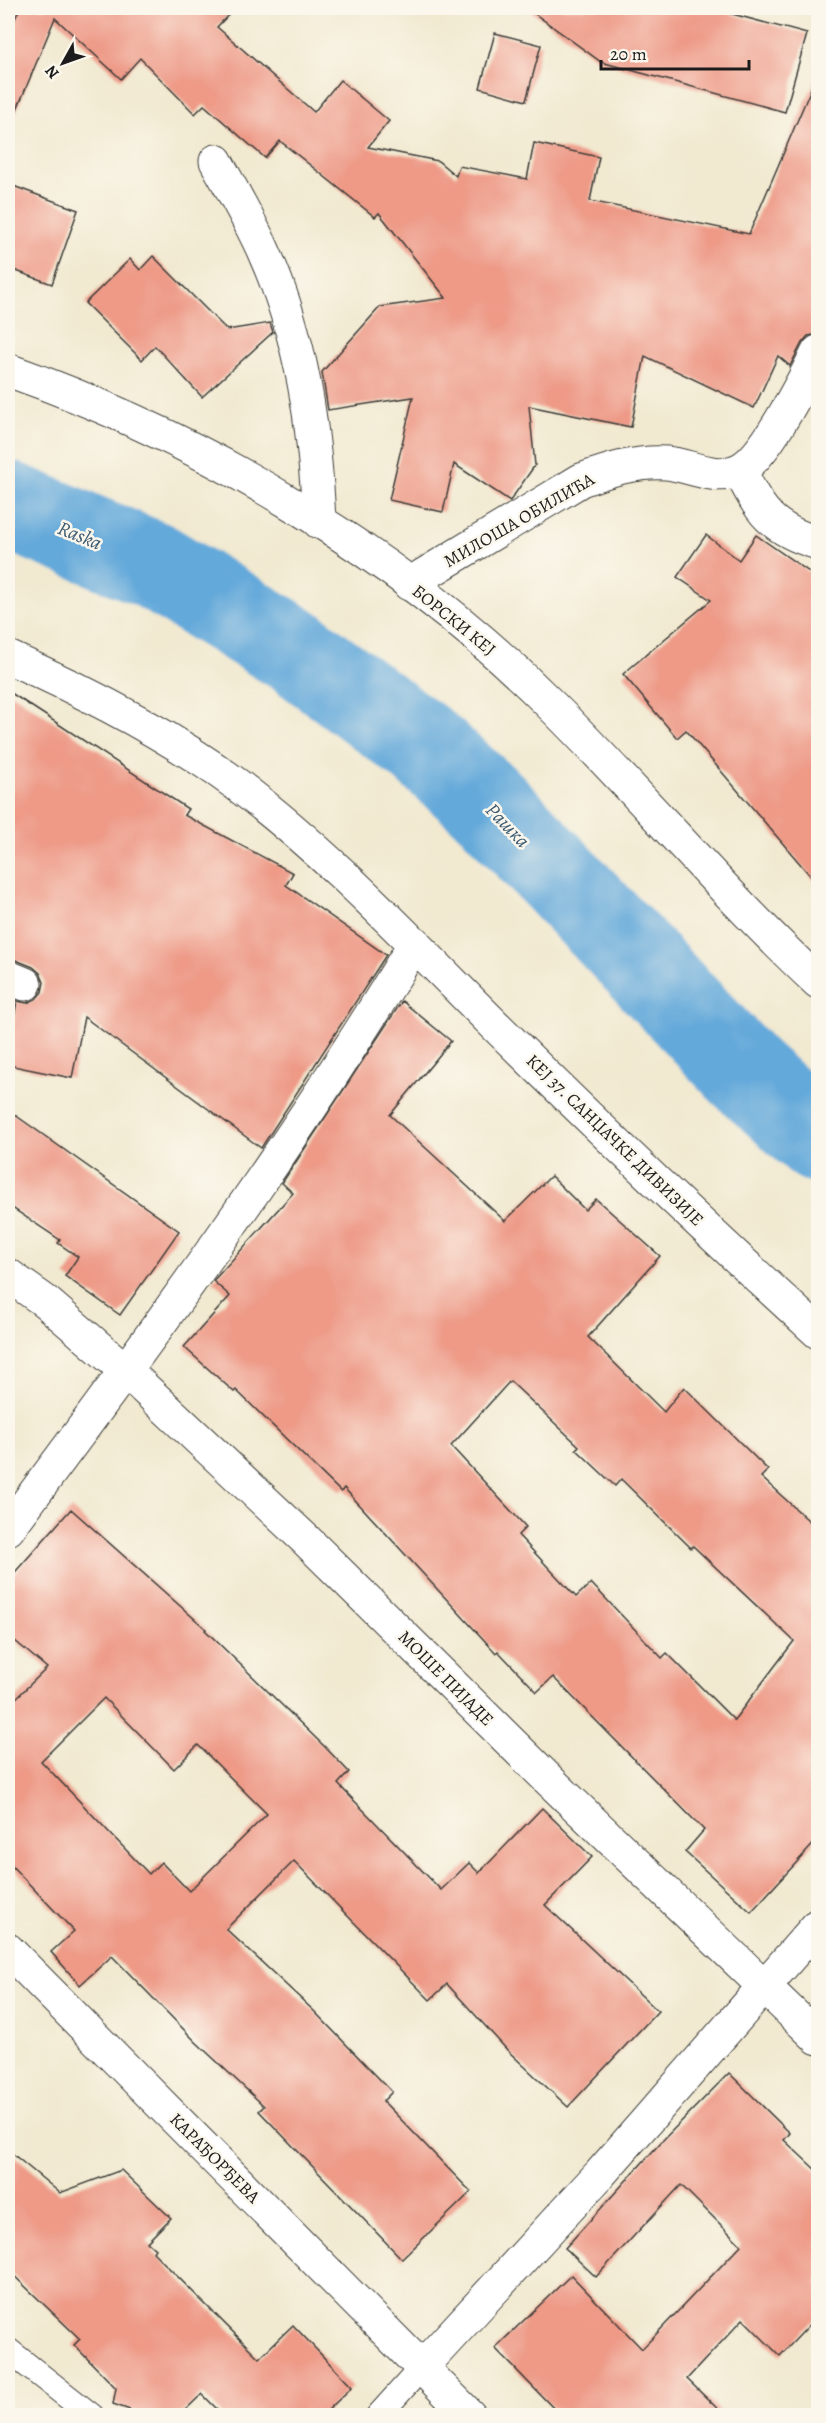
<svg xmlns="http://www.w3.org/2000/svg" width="826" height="2423" font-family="Alegreya,serif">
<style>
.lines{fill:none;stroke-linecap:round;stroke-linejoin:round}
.river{stroke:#64a9da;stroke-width:88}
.building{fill:#ee9a87;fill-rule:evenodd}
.service-casing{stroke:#3c3b37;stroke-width:26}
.minor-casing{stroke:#3c3b37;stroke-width:35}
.tertiary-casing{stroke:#3c3b37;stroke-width:35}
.service{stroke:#fff;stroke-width:24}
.minor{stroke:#fff;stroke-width:33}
.tertiary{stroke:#fff;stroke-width:33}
.labels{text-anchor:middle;stroke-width:5;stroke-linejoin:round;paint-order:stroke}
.street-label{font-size:18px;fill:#1c1c1c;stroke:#fbf7ec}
.water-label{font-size:20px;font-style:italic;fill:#3c5b71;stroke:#fbf7ec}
</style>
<rect width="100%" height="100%" fill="#fbf7ec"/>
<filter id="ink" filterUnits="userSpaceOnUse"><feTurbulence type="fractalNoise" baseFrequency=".0167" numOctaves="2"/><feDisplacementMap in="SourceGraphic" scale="12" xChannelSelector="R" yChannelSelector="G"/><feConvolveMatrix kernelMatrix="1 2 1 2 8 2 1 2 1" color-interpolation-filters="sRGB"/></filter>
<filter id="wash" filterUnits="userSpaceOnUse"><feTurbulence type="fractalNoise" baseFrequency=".008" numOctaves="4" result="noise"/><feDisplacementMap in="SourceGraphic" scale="24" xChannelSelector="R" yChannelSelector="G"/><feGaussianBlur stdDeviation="1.35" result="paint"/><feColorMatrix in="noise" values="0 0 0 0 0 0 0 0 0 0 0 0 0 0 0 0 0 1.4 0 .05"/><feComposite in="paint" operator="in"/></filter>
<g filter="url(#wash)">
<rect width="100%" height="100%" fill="#f1e9d0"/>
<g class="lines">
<polyline class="river" points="8,505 153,565 297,652 420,743 492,807 744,1072 818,1139"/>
</g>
<g id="blocks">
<g class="building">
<polygon points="20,8 235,8 217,27 314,112 340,80 389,121 368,147 438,161 456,176 459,166 527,179 534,143 599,157 590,201 749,234 819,70 819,334 808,336 802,343 790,366 778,356 754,408 645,356 631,427 529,406 535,465 510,501 454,464 443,512 389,500 413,397 328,410 322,372 380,307 446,298 379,213 375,217 280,141 265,158 204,105 195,114 140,58 121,79 55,18 8,131 8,33"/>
<polygon points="527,8 710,8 807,34 785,112 601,62"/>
<polygon points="495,33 541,45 526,101 480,88"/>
<polygon points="8,184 78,210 52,284 8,268"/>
<polygon points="153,256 227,330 270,323 273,332 202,397 155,346 142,360 85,303 130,259 140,270"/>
<polygon points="706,535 739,560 756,535 819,579 819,886 686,730 677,738 623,674 711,600 677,577"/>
<polygon points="8,691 188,809 184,815 293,873 286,885 386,955 261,1148 84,1017 72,1078 8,1065 8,1049 17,1001 27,1003 36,999 42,992 44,982 40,973 33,967 8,957"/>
<path d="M402 1001 451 1041 390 1115 505 1221 551 1176 585 1210 596 1199 660 1256 588 1337 664 1412 684 1387 768 1470 761 1477 819 1530V1838L751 1912 685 1852 704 1830 553 1677 537 1692 498 1651 496 1653 344 1488 341 1492 236 1390 234 1392 184 1347 230 1296 213 1281 293 1193 282 1183ZM510 1381 579 1446 576 1449 615 1486 621 1479 691 1548 693 1546 794 1641 734 1720 667 1653 662 1658 591 1583 576 1597 518 1535 526 1527 451 1446Z"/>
<polygon points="8,1110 179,1231 120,1315 65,1276 78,1257 58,1243 60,1240 8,1205"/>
<path d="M71 1509 206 1629 205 1630 325 1747 349 1772 338 1784 441 1890 469 1863 479 1873 542 1808 592 1857 545 1905 658 2011 568 2107 509 2052 447 1984 430 2000 294 1861 226 1929 314 2011 392 2092 383 2101 471 2192 402 2259 259 2111 264 2106 196 2042 112 1956 80 1985 51 1952 74 1931 8 1862V1706L47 1668 8 1635V1580ZM104 1698 174 1769 198 1745 267 1814 189 1891 161 1862 149 1874 41 1761Z"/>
<polygon points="729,2073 790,2133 784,2140 819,2173 819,2315 780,2356 743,2319 687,2379 724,2415 560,2415 495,2348 571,2275 642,2349 741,2245 681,2185 596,2277 565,2248 662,2141"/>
<polygon points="8,2150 60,2193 121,2170 171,2218 147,2242 155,2249 153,2252 259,2358 293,2325 352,2387 323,2415 223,2415 202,2394 180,2415 144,2415 113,2404 116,2388 74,2345 80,2339 8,2270"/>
</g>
</g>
</g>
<g filter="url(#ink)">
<use href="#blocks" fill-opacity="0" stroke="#3c3b37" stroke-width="1.5"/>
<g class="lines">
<g class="service-casing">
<g id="service">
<polyline points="8,2350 92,2416"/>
<polyline points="378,2416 423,2366"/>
</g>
</g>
<g class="minor-casing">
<g id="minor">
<path d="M216 161C232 190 249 219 263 250 302 336 315 429 319 522"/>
<path d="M8 370C208 441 403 556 553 707 643 797 725 895 818 982"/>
<path d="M740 470C759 512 773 530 818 543"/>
<path d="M409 584 581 480C609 470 636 461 667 463 689 465 717 481 739 470 766 458 804 379 818 352"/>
<polyline points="8,977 25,984"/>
<polyline points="8,1275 46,1302 126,1371 305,1539 549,1780 818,2038"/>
<path d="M8 1529C150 1339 292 1148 415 943"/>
<polyline points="8,1950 470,2416"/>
<polyline points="423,2366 600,2174 818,1925"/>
</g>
</g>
<g class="tertiary-casing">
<path id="tertiary" d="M8 657C86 692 167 733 236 784 337 860 422 954 512 1042 612 1141 715 1238 818 1332"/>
</g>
<use href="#service" class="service"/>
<use href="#minor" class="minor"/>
<use href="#tertiary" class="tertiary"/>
</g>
</g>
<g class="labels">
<g class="street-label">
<text transform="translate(519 520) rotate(-30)" y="6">МИЛОША ОБИЛИЋА</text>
<text transform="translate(454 620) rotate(39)" y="6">БОРСКИ КЕЈ</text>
<text transform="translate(615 1140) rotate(44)" y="6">КЕЈ 37. САНЏАЧКЕ ДИВИЗИЈЕ</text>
<text transform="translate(446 1678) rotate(45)" y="6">МОШЕ ПИЈАДЕ</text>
<text transform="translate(215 2158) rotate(45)" y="6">КАРАЂОРЂЕВА</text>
</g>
<g class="water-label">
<text transform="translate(80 535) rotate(22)" y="7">Raska</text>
<text transform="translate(508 825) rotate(46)" y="7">Рашка</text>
</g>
</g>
<rect width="826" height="2423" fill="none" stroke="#fbf7ec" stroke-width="30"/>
<g transform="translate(63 63) rotate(230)" stroke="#fbf7ec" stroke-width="4.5" paint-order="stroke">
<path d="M0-4.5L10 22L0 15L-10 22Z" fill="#1c1c1c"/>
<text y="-9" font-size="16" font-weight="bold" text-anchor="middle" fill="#1c1c1c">N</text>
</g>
<path d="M601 60v9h148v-9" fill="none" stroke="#1c1c1c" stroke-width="3"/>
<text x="610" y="60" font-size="18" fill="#1c1c1c" stroke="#fbf7ec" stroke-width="4.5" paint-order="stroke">20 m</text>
</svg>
